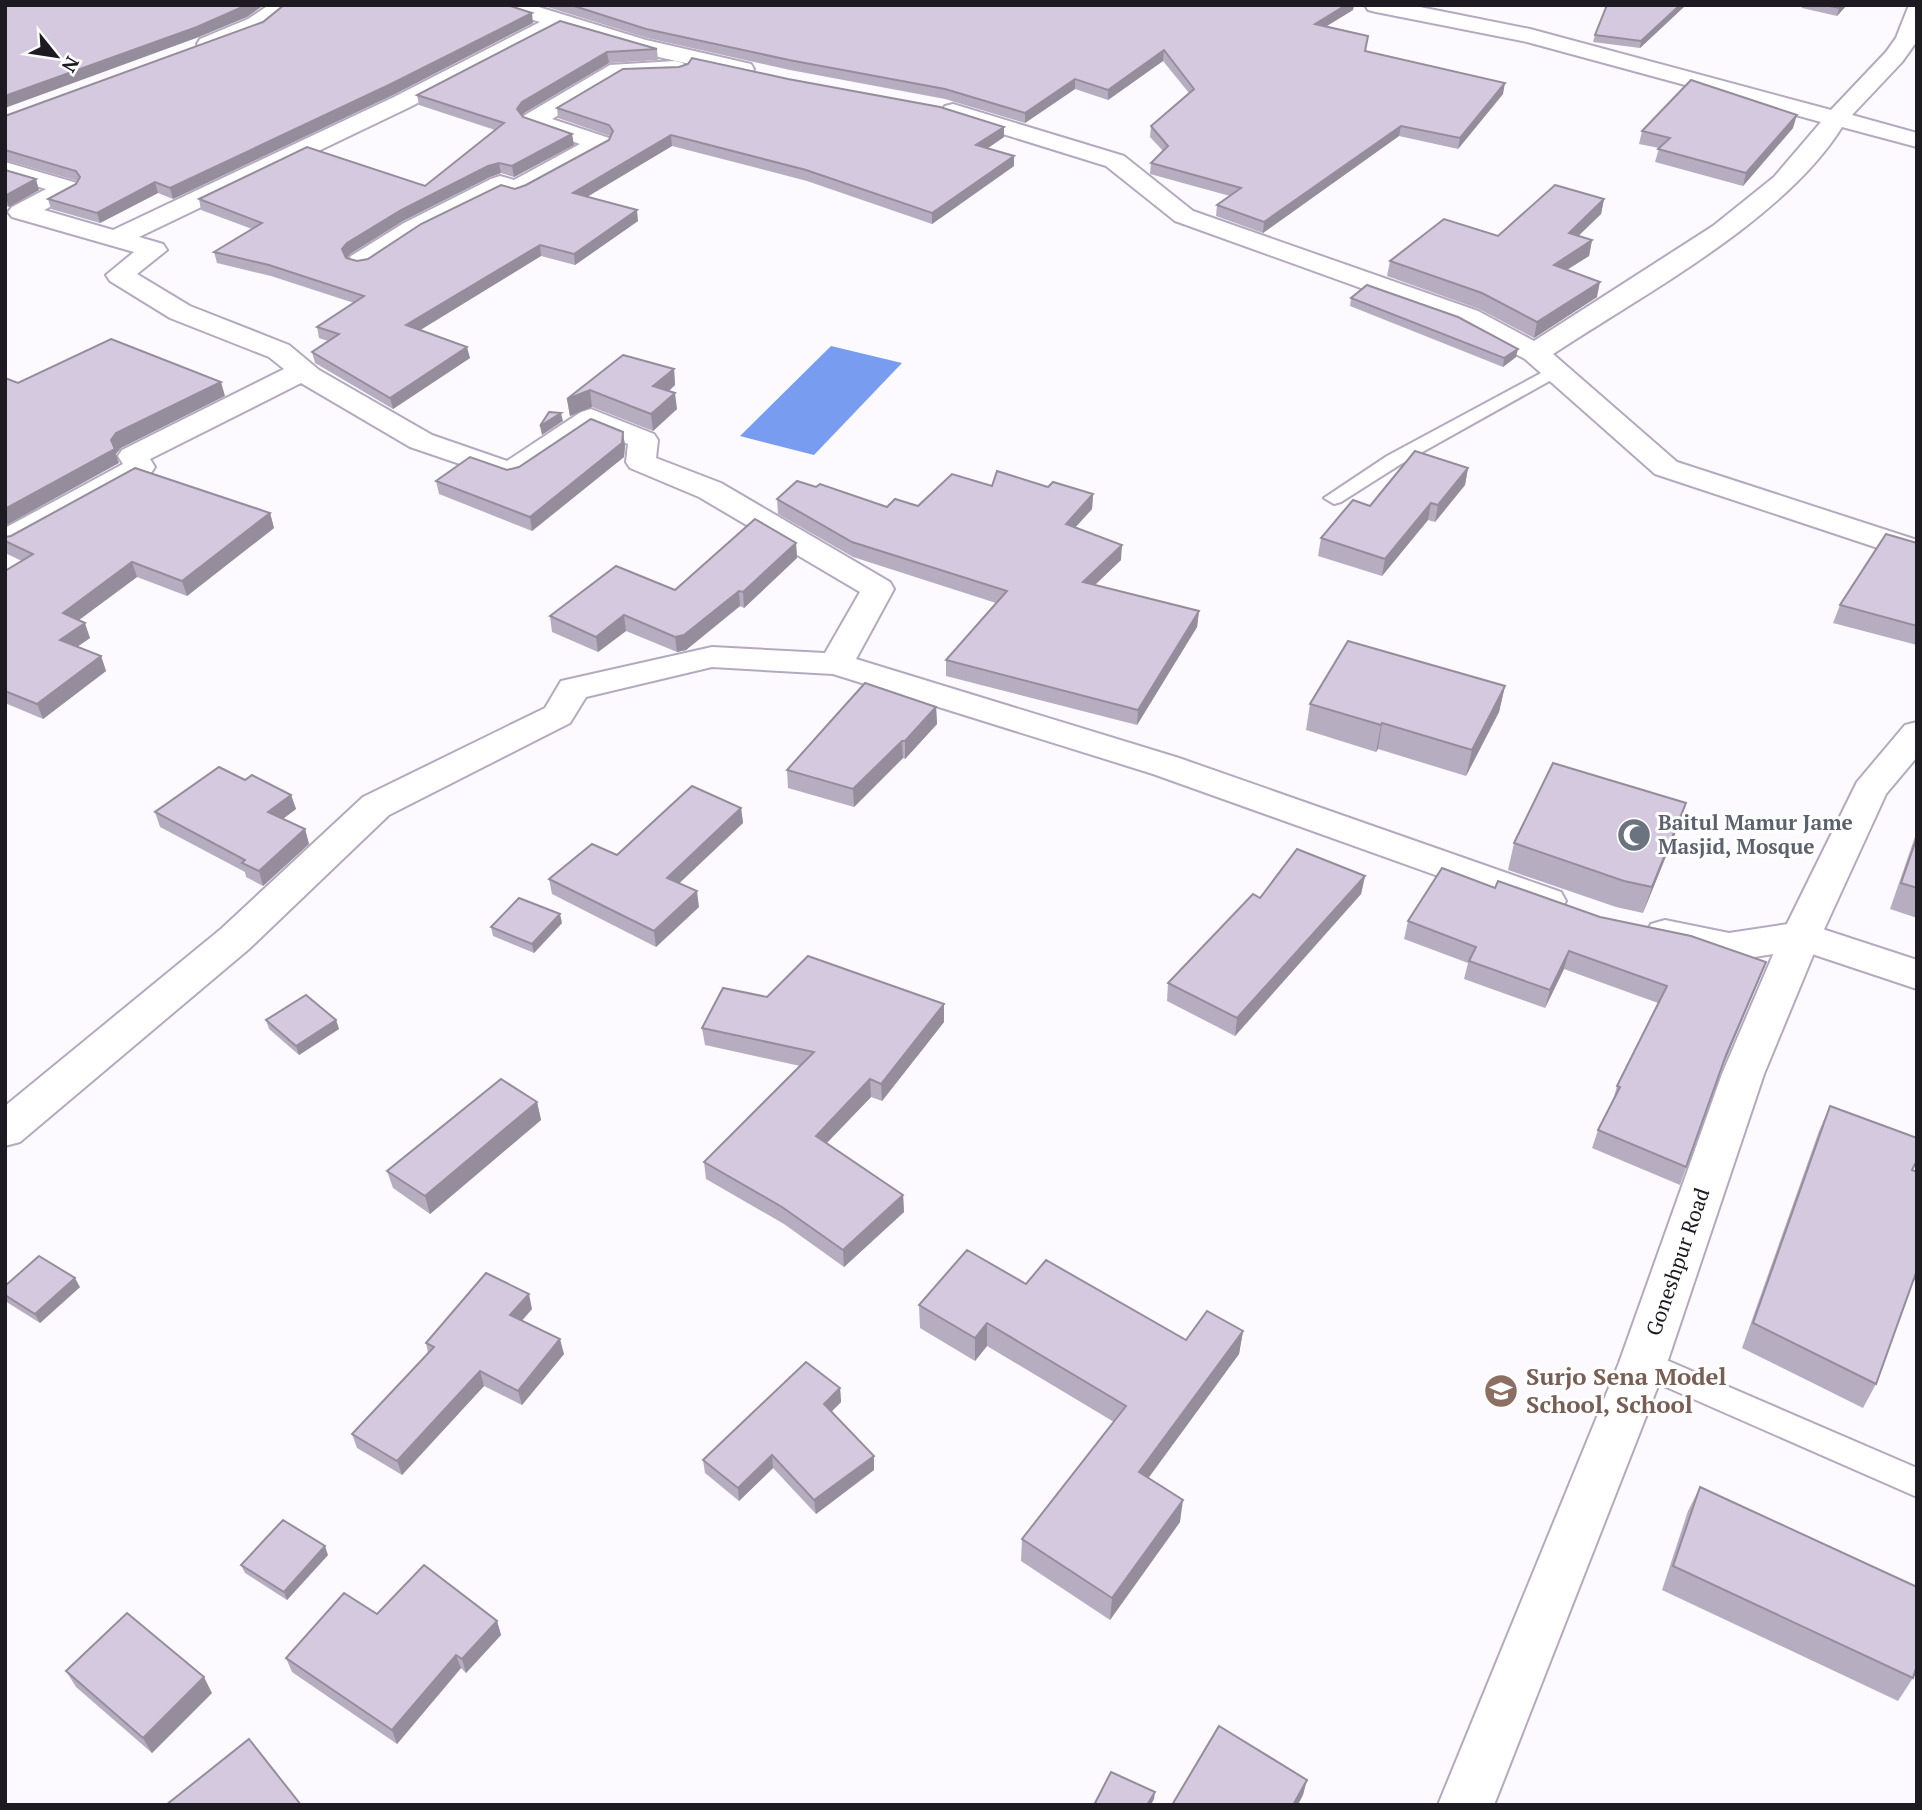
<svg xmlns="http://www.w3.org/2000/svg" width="1922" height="1810" font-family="'PT Serif',serif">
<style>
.water{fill:#789df0}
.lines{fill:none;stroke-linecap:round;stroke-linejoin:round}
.lane-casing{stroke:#b4a9bf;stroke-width:4}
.street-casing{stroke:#b4a9bf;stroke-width:4}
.secondary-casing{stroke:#b4a9bf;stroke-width:4}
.lane{fill:#fff;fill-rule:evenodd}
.street{fill:#fff;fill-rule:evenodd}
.secondary{fill:#fff;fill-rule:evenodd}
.wall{fill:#b7adc0}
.shaded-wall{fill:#958d9c}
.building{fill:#d5c9df;stroke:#958d9c;stroke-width:2}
.labels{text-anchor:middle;stroke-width:6;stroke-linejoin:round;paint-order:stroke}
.worship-label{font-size:21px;font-weight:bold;fill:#5b616d;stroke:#fff;text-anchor:start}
.street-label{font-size:21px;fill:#1e1a22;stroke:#fff}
.near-education-label{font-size:24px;font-weight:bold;fill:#785e54;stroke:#fff;text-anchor:start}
</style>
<rect width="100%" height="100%" fill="#fcfafe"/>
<polygon class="water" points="831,346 902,363 814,455 740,436"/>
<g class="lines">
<g class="lane-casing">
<g id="lane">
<polygon points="1556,365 1562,366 1565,370 1562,374 1401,464 1341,502 1334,504 1324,498 1387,456"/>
<polygon points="1643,1350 1917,1468 1917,1497 1632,1372 1628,1363 1632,1354"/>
</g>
</g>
<g class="street-casing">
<g id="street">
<path d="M269 5H295C282 23 221 54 200 49L197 44 200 39 248 19Z"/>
<polygon points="498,5 532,5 646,40 751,64 754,69 751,74 743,76 632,51 561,28 410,107 139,237 163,244 167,250 137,274 190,306 289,345 319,370 432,435 507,461 581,412 591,409 654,434 658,440 656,458 721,483 890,582 894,589 856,659 1179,758 1561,892 1566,901 1561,910 1547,914 1533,910 1153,774 833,674 712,667 586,697 570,723 389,815 249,949 20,1142 5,1146 5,1106 221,929 363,797 545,708 561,681 712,647 825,653 860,592 699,497 630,468 626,462 628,444 593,430 521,478 510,481 410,447 301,383 150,459 155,467 151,473 16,548 5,550 5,528 123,464 118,456 122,450 284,369 269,357 170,318 110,281 106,275 134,252 12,217 8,212 12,207 46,189 5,177 5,162 77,183 81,188 77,193 44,210 113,230 394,97 540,22 501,10"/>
<path d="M1365 5H1410L1530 29 1831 110 1886 52 1896 38 1909 5H1917V41L1902 62 1852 115 1917 133V147L1842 127C1784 220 1644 294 1553 354L1677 462 1917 540V561L1655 474 1525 359 1458 323 1175 221 1106 166 945 116 941 111 945 106 953 104 1124 156 1193 211 1478 311 1534 341 1713 226 1774 177 1821 122 1527 42 1376 12 1368 10Z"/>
<polygon points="675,61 683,63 686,68 683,73 623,77 552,119 609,138 612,143 609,148 526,194 517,197 502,193 422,233 369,268 360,270 351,268 347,262 351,256 404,223 491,179 500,176 514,180 580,144 525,125 521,120 525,115 610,65"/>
<polygon points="1665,920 1729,933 1801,922 1917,960 1917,989 1800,950 1729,961 1651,944 1645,934 1651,924"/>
</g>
</g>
<g class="secondary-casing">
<polygon id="secondary" points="1917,722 1917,757 1886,794 1821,936 1764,1074 1667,1363 1494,1805 1438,1805 1619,1363 1722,1074 1781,936 1857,782 1905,725"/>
</g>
<use href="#lane" class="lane"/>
<use href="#street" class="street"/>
<use href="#secondary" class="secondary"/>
</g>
<g class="wall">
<polygon points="541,5 1354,5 1353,10 1326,26 1365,51 1503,94 1458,149 1399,136 1263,233 1216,216 1217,205 1230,196 1150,174 1151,163 1163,151 1150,137 1151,126 1189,93 1163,61 1108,100 1075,89 1025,123 945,99 790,70 647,38"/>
<polygon points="1686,5 1640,48 1593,42 1595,35"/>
<polygon points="1802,5 1847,5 1837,16 1802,8"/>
<polygon points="560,21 657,49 658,60 609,63 524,113 522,116 523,117 574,145 514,177 501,173 490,177 403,221 350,254 346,258 357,261 368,259 515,189 526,185 609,140 610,136 558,118 557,108 1004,127 1004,137 988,148 1014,156 1014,166 932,224 807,181 672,146 587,197 638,221 575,265 541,256 420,330 470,358 393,409 315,363 312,352 328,341 319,338 317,327 354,303 271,276 217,263 214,252 252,229 201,210 199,199 425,186 495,130 419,105 417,95"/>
<polygon points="533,23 393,95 173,199 158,193 100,223 51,209 48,199 76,184 78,181 5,160 5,116"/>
<polygon points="1793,128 1743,186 1655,162 1659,148 1639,144 1642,131"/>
<polygon points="5,170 39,190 9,207 5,205"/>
<polygon points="1604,199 1601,214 1578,236 1592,240 1589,256 1567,270 1597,297 1534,338 1479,309 1387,276 1390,261 1498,236"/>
<polygon points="1351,298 1516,357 1503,367 1350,306"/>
<polygon points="623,355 674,369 675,385 669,391 677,409 653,431 592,407 570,416 567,399"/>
<polygon points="623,432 625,446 624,457 532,531 439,494 436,481 519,467"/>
<polygon points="1468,468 1465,485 1435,522 1428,520 1382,576 1318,556 1321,538 1370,506"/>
<polygon points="816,487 887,507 918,506 1048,487 1093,494 1092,509 1075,527 1121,560 1095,585 1199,611 1197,627 1137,725 946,676 946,660 996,603 853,557 778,514 777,499"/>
<polygon points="270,513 274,528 187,596 137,577 79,620 90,638 77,647 101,656 106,671 43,719 5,703 5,571 22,561 5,553 5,537"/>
<polygon points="796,543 797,558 744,608 740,606 686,650 677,652 626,631 598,652 552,632 550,616 675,590"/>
<polygon points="1917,543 1917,645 1833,623 1840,605"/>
<polygon points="1505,686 1499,712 1466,776 1378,749 1376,752 1306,730 1310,704"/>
<polygon points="936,707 937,724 905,759 903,758 854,807 788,788 787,770"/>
<polygon points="245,780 291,795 296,809 283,819 305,829 309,844 263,886 246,877 245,872 160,827 155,812"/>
<polygon points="1686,803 1677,829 1643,913 1616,907 1508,870 1514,843"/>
<polygon points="741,808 743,823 679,883 699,907 656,947 552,894 549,879"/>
<polygon points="1917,831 1917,918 1890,909"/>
<polygon points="1365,876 1361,894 1235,1036 1167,1001 1168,983 1260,898"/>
<polygon points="1495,888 1766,962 1721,1069 1680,1185 1592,1148 1598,1130 1612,1104 1617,1086 1658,1003 1564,969 1545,1008 1464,979 1468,963 1404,939 1408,921"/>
<polygon points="562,923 534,953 493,936 491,927"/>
<polygon points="767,997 944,1004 944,1022 882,1101 871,1097 827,1143 903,1195 904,1212 844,1267 784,1224 706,1179 704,1162 800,1066 705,1045 702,1028"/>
<polygon points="266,1020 336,1020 339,1029 299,1055 269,1029"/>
<polygon points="537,1102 541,1120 430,1214 393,1188 387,1171"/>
<polygon points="1830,1106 1912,1170 1917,1172 1917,1281 1913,1280 1876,1384 1863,1408 1742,1348 1819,1131"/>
<polygon points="1026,1284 1186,1340 1243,1331 1239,1354 1148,1478 1180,1522 1110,1620 1021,1561 1022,1539 1114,1422 987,1346 975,1361 920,1328 919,1305"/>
<polygon points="5,1286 80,1287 40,1323 5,1301"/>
<polygon points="532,1309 522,1321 564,1354 522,1405 484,1386 402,1475 357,1448 352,1434 428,1353 426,1343"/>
<polygon points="840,1388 841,1402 831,1412 874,1470 816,1514 773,1468 739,1501 705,1473 703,1460"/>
<polygon points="1700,1487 1913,1678 1898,1701 1662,1590 1688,1511"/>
<polygon points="328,1555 287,1600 245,1573 241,1565"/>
<polygon points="377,1614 497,1621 501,1635 466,1673 461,1668 397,1744 292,1672 286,1658"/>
<polygon points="66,1671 212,1693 152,1753 76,1687"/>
</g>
<g class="shaded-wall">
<polygon points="247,5 264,5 247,17 199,37 5,108 5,96"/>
<polygon points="1346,5 1354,5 1353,10 1314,34 1315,24"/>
<polygon points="1680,5 1686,5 1640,48 1641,41"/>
<polygon points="1842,5 1847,5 1837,16 1839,8"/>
<polygon points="532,13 533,23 393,95 173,199 170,188"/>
<polygon points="1164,50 1163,61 1108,100 1108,90"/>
<polygon points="607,52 609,63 524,113 518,120 517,109 522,102"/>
<polygon points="1075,79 1075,89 1025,123 1025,113"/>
<polygon points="1505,83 1503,94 1458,149 1460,138"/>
<polygon points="1797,115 1793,128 1743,186 1746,173"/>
<polygon points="1401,126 1399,136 1263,233 1264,222"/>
<polygon points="1004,127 1004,137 976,156 976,145"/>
<polygon points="572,134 574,145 514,177 512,166"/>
<polygon points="671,135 672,146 575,204 573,193"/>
<polygon points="1014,156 1014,166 932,224 932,213"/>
<polygon points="499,163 501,173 490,177 403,221 350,254 345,261 342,249 347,243 401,210 488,166"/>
<polygon points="36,179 39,190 9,207 5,196"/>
<polygon points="155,182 158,193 100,223 97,213"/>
<polygon points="1604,199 1601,214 1566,248 1569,233"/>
<polygon points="637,210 638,221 575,265 574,254"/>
<polygon points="1592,240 1589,256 1550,280 1554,265"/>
<polygon points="540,245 541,256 409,337 406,325"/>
<polygon points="1600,282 1597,297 1534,338 1537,322"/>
<polygon points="467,347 470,358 393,409 390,398"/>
<polygon points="1518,349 1516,357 1503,367 1504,358"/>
<polygon points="674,369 675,385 655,403 653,386"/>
<polygon points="221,382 225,396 121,448 116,454 119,463 5,526 5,509 111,440 116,433"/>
<polygon points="590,390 592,407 570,416 567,399"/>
<polygon points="675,393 677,409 653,431 651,414"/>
<polygon points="561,413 563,421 542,435 540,426"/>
<polygon points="623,432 625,446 624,457 532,531 530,517"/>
<polygon points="1468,468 1465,485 1435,522 1438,505"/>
<polygon points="1093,494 1092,509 1065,539 1066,524"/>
<polygon points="1431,503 1428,520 1382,576 1385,559"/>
<polygon points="270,513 274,528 187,596 182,581"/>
<polygon points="796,543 797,558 744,608 743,592"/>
<polygon points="1122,545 1121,560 1082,597 1083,582"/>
<polygon points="132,562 137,577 68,628 63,613"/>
<polygon points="739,591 740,606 686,650 677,652 675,637"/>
<polygon points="1199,611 1197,627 1137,725 1138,710"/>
<polygon points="624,615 626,631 598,652 596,637"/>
<polygon points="85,623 90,638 65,655 60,640"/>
<polygon points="101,656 106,671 43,719 37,704"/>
<polygon points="1505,686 1499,712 1466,776 1472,750"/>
<polygon points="936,707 937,724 905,759 905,741"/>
<polygon points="1382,723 1378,749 1376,752 1381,725"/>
<polygon points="902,741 903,758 854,807 853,789"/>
<polygon points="291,795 296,809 273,826 268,812"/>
<polygon points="1686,803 1677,829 1643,913 1652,887"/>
<polygon points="741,808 743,823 669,893 667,878"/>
<polygon points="305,829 309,844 263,886 259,871"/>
<polygon points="1365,876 1361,894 1235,1036 1237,1018"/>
<polygon points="697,891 699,907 656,947 654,931"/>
<polygon points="560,914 562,923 534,953 532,944"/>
<polygon points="1569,951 1564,969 1545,1008 1550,990"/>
<polygon points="1766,962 1759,980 1720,1073 1726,1055"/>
<polygon points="944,1004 944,1022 882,1101 881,1084"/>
<polygon points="336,1020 339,1029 299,1055 296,1046"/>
<polygon points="870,1079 871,1097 817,1153 816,1136"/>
<polygon points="537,1102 541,1120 430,1214 425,1196"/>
<polygon points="903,1195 904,1212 844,1267 843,1250"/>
<polygon points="75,1278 80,1287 40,1323 35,1314"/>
<polygon points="529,1294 532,1309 514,1329 510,1315"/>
<polygon points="987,1323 987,1346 975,1361 975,1338"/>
<polygon points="1243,1331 1239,1354 1136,1495 1139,1472"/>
<polygon points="560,1339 564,1354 522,1405 518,1391"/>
<polygon points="480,1371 484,1386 402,1475 397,1461"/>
<polygon points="840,1388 841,1402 825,1418 824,1404"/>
<polygon points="772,1455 773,1468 739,1501 738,1488"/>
<polygon points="874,1456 874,1470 816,1514 814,1500"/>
<polygon points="1183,1500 1180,1522 1110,1620 1112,1598"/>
<polygon points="325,1546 328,1555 287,1600 284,1592"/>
<polygon points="497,1621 501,1635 466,1673 462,1659"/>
<polygon points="456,1655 461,1668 397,1744 392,1730"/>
<polygon points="204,1677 212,1693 152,1753 143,1738"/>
<polygon points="1307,1780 1303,1795 1298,1805 1293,1805"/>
<polygon points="1155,1792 1154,1799 1151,1805 1147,1805"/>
</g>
<g class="building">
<polygon points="5,5 247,5 197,27 5,96"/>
<polygon points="284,5 507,5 532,13 391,84 170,188 155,182 97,213 48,199 76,184 80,177 76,171 5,150 5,116 263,22"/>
<polygon points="571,5 1346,5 1315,24 1368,36 1365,51 1505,83 1460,138 1401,126 1264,222 1217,205 1241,188 1151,163 1168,146 1151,126 1194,89 1164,50 1108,90 1075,79 1025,113 945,89 789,60 646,29"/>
<polygon points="1607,5 1680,5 1641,41 1595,35"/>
<polygon points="1825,5 1842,5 1839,8"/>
<polygon points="560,21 657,49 607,52 522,102 517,109 523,117 572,134 512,166 499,163 488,166 401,210 347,243 342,249 346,258 357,261 368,259 421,224 501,185 515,189 526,185 609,140 613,131 609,125 557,108 623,69 679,67 688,64 692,58 788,79 940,107 1004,127 976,145 1014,156 932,213 806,170 671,135 573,193 637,210 574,254 540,245 406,325 467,347 390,398 312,352 339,334 317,327 364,296 269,265 214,252 262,223 199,199 307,147 425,186 504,123 417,95"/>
<polygon points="1691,80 1797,115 1746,173 1658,149 1670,138 1642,131"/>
<polygon points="5,170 36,179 5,196"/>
<polygon points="1555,185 1604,199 1569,233 1592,240 1554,265 1600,282 1537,322 1482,293 1390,261 1444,219 1498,236"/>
<polygon points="1367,285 1458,317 1518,349 1504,358 1351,298"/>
<polygon points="111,339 221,382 116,433 111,440 115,449 5,509 5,378 18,383"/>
<polygon points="623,355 674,369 653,386 675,393 651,414 590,390 567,399"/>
<polygon points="549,412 561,413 540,426"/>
<polygon points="591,419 623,432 622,443 530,517 436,481 470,457 507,470 519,467"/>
<polygon points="1415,451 1468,468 1438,505 1431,503 1385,559 1321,538 1353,500 1370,506"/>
<polygon points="135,468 270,513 182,581 132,562 63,613 85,623 60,640 101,656 37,704 5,691 5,571 33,554 5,541 5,537 11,536"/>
<polygon points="997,471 1048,487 1053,482 1093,494 1066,524 1122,545 1083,582 1199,611 1138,710 946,660 1007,591 852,542 777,499 797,481 816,487 820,484 887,507 895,499 918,506 952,474 992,486"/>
<polygon points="755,519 796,543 743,592 739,591 684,635 675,637 624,615 596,637 550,616 616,566 675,590"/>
<polygon points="1886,534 1917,543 1917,626 1840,605"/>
<polygon points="1348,641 1505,686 1472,750 1382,723 1381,725 1310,704"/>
<polygon points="865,683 936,707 905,741 902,741 853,789 787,770"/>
<polygon points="1553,763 1686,803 1652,887 1624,881 1514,843"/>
<polygon points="219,767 245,780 252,775 291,795 268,812 305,829 259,871 242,863 245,860 155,812"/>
<polygon points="692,786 741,808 667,878 697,891 654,931 549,879 592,844 617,855"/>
<polygon points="1917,837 1917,888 1901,883"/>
<polygon points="1297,849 1365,876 1237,1018 1168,983 1253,894 1260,898"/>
<polygon points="1442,868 1495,888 1498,881 1600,917 1691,936 1766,962 1726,1055 1686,1167 1598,1130 1620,1087 1617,1086 1667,986 1569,951 1550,990 1469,961 1476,947 1408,921"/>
<polygon points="519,898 560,914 532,944 491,927"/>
<polygon points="808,956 944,1004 881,1084 870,1079 816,1136 903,1195 843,1250 782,1207 704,1162 814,1052 702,1028 723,988 767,997"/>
<polygon points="306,995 336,1020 296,1046 266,1020"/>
<polygon points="501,1079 537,1102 425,1196 387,1171"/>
<polygon points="1830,1106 1917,1138 1917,1160 1912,1170 1917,1172 1917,1270 1876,1384 1753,1323"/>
<polygon points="967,1250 1026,1284 1046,1260 1186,1340 1207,1311 1243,1331 1139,1472 1183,1500 1112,1598 1022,1539 1126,1406 987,1323 975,1338 919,1305"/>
<polygon points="39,1256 75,1278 35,1314 5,1295 5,1286"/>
<polygon points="486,1273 529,1294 510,1315 560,1339 518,1391 480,1371 397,1461 352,1434 434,1347 426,1343"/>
<polygon points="806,1362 840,1388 824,1404 874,1456 814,1500 772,1455 738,1488 703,1460"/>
<polygon points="1700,1487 1917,1587 1917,1665 1913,1678 1673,1566"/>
<polygon points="283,1520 325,1546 284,1592 241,1565"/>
<polygon points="424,1565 497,1621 462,1659 456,1655 392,1730 286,1658 344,1593 377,1614"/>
<polygon points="127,1613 204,1677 143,1738 66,1671"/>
<polygon points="1219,1726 1307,1780 1293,1805 1172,1805"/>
<polygon points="249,1739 301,1805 166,1805"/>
<polygon points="1111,1772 1155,1792 1147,1805 1094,1805"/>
</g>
<defs>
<g id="mosque-disc" transform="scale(1.75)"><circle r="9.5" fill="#6b7280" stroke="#fff"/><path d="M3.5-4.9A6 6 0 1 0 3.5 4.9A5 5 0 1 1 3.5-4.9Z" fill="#fff"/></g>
<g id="school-disc" transform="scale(1.75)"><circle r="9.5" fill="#8d6e63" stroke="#fff"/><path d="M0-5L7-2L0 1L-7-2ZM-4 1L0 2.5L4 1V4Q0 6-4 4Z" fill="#fff"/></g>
</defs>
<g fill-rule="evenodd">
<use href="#mosque-disc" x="1634" y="835"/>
<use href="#school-disc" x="1501" y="1391"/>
</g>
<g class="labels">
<g class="worship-label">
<text x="1658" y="830">Baitul Mamur Jame<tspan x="1658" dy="24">Masjid, Mosque</tspan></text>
</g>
<g class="street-label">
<text transform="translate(1678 1262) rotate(-71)" y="7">Goneshpur Road</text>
</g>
<g class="near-education-label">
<text x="1526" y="1385">Surjo Sena Model<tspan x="1526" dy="28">School, School</tspan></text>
</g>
</g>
<rect width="1922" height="1810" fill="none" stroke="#1e1a22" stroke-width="14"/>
<g transform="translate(56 56) rotate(120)" stroke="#ffffff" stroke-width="5" paint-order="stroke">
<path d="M0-5L12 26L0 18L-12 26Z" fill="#1e1a22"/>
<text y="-10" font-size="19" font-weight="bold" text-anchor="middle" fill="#1e1a22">N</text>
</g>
</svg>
